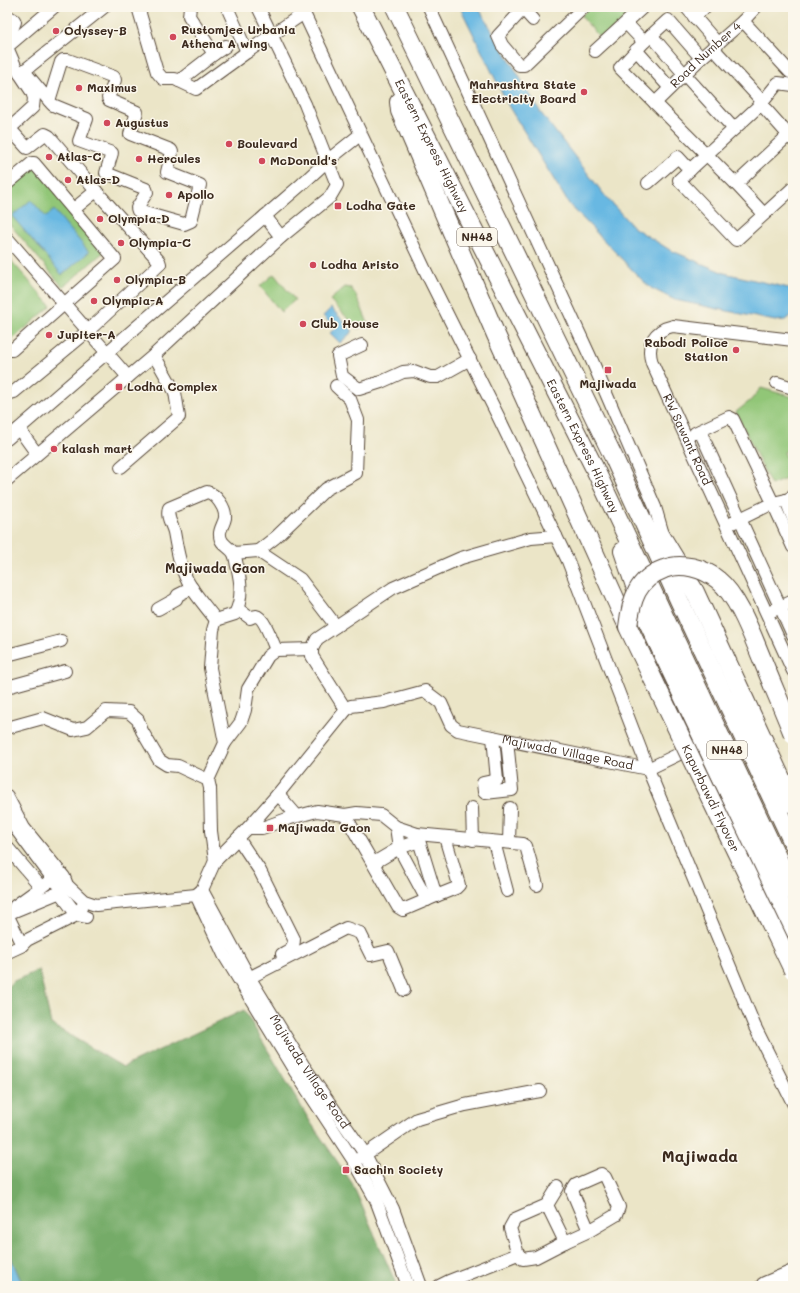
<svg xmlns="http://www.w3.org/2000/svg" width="800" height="1293" font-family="Mali,sans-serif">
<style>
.green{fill:#91c677;stroke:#66784a}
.forest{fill:#74ab68;stroke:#586a43}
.water{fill:#67b8e2;stroke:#517180}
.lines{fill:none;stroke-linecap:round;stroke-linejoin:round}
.minor-casing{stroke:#554637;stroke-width:14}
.highway-casing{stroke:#554637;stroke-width:20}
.minor{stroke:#fff;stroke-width:12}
.highway{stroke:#fff;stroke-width:18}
.highway-bridge-casing{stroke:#554637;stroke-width:20;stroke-linecap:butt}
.highway-bridge{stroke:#fff;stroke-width:18}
.poi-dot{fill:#d1495b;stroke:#fbf7ec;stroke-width:1.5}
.labels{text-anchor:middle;stroke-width:3;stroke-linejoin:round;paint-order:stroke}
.shield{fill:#fbf7ec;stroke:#75685c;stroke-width:1}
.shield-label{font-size:11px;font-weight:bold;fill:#3b2a1e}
.poi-label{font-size:12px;font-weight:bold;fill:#3b2a1e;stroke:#fbf7ec;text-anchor:start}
.street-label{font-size:12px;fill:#3b2a1e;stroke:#fbf7ec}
.neighbourhood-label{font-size:13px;font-weight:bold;fill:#3b2a1e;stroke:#fbf7ec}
.district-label{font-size:16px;font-weight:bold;fill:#3b2a1e;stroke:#fbf7ec}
</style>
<rect width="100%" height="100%" fill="#fbf7ec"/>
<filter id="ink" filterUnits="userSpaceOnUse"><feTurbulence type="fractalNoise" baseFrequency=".025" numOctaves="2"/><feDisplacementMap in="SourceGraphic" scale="8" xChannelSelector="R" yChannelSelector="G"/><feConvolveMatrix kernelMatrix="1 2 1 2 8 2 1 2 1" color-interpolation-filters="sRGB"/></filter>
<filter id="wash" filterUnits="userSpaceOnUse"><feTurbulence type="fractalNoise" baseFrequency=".012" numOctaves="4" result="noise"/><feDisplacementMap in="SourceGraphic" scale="16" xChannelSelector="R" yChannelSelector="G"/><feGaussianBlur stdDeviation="0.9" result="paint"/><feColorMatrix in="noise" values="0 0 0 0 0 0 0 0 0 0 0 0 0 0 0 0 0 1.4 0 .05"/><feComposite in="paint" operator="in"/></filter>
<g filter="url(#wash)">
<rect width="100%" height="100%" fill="#ebe5c7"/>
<g class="green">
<polygon points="590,7 637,7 602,40 581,16"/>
<polygon points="34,166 106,250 63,287 7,221 7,190"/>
<polygon points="7,256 51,306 7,344"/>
<polygon points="274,274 295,300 281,312 260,286"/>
<polygon points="345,287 351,288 356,295 368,323 358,329 330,300"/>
<polygon points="761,388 793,397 793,448 784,452 793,472 793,476 771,485 736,412 751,400"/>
</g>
<polygon class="forest" points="39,970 51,1024 123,1067 244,1010 311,1123 352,1183 397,1286 23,1286 7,1248 7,987 14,981"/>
<g class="water">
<polygon points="460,7 478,7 541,113 606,197 633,227 670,250 724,273 793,289 793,314 785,320 775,321 675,300 651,288 640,278 569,204 509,107"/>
<polygon points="31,200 46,217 54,210 89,252 62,275 12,216"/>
<polygon points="331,308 353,331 340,343 330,333 335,328 323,316"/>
<polygon points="7,1248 23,1286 7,1286"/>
</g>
</g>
<g filter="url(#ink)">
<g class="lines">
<g class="minor-casing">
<g id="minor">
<polyline points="138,7 157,72 163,79 175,79 196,89 247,52"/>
<polyline points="227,7 247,52 304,13"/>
<polyline points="301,7 426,272 498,416 568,561 648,769 755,1027 793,1103"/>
<polyline points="429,7 593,363 655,507 664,538"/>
<polyline points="525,7 498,36 502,45 519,65 524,65 584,7"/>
<polyline points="686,7 718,44"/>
<polyline points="523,9 533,20"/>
<polyline points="694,17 705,7"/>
<polyline points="743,21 790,72"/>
<polyline points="626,23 644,42"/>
<polyline points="651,35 685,75 734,129"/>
<polyline points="7,46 9,37 15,22 14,20 9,17"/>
<polyline points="7,47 16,68 32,92 34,98 33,107 7,131"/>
<polyline points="7,47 54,7"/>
<polyline points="713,48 762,101"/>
<polyline points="636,50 670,88"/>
<polyline points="595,51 643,7"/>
<polyline points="214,54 226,46"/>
<polyline points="701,58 668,20 644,42 620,68 736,184 764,214"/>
<polyline points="24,71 51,103 53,105 87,119 79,141 112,153 106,173 146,189 147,192 137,208 138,211 184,224 191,221 200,185 167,172 172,152 171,150 130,134 137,112 109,100 108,98 115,80 114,77 68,60 63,60 61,62 49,101"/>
<polyline points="20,74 104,7"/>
<polyline points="179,81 214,54 189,16 190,7"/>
<polyline points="793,85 778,83 761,104 679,180 736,240 793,188"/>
<path id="s1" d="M655 103 701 58 743 21 756 7"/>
<polyline points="761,104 793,140"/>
<polyline points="648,183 678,157 690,170"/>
<polyline points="7,184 32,163 34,163 115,259 12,350 10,350 7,348"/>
<polyline points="736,184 793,131"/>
<polyline points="74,209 96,191"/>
<polyline points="265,216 281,237"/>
<polyline points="7,238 128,377"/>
<path id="s2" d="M793 340 673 326C654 330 646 345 652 363L793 671"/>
<polyline points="362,345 338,356 342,376 359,389 381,382 403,372 414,371 430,377 438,377 470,359"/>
<polyline points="777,383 793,388"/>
<polyline points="7,394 14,392 88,331 160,264 159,261 96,191 49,136 45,134 27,148 10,129"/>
<polyline points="19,429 37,454"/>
<polyline points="700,431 793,635"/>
<polyline points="695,433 729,417 733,419 773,503 734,522"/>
<polyline points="7,439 302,184 327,161 361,134"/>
<polyline points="121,467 179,417 175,392 154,355"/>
<polyline points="7,480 154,355 281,237 330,197 337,185 305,104 258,7"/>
<path d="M207 492C216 494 226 508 225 518 224 524 219 530 220 535 220 545 231 547 234 554 236 558 236 562 237 566 241 582 243 598 235 614L216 620C207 608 196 596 188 582 180 567 177 549 174 532 172 524 166 517 169 508Z"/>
<polyline points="793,495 793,497 786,500 773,503 793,547"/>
<polyline points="786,500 793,518"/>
<polyline points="258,551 276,537 326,489 356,473 358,420 350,399 336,386"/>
<polyline points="234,553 258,551 300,579 336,626"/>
<polyline points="158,609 176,599 178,595 192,588"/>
<path d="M238 609 250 618C252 617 254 616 256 616 264 617 273 643 276 650"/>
<polyline points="774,610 793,601"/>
<polyline points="7,655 61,641"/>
<polyline points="7,687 65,671"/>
<polyline points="346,710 312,656 312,649 317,639 393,588 461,558 531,538 556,536"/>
<polyline points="7,728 43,718 73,730 87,727 106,711 129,712 138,720 142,731 159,760 167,765 178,766 208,780 210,788 211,831 215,861"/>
<polyline points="493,737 497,780 483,783 484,792 485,793 512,790 507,740"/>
<polyline points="225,743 241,722 245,710 248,689 268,656 276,650 312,649"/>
<polyline points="648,769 704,742"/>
<polyline points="208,780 225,743 210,668 213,630 216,620"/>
<polyline points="278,794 297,816"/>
<path id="s3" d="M7 796 24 828 64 877 67 885 84 901 96 905 196 895 202 890 215 861 248 828 278 794 346 710 351 706 384 702 425 691 441 703 451 725 458 730 648 769"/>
<polyline points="472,808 473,840"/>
<polyline points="345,815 398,907 403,910 436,896"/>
<polyline points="7,817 53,879 57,883 67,885"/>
<polyline points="396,827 399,848 427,900"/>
<polyline points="248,828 262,828 287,819 317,811 345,815 357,813 381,815 396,827 417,834 523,844 526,846 537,885"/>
<polyline points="417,834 436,896 456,888 459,885 445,837"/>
<path d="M238 838 260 871 294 939C294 948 290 950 282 954"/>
<polyline points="494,842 507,891"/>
<polyline points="509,842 510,808"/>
<polyline points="7,847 41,887"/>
<polyline points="377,861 399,848 419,841"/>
<path id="s4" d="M202 890 249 977 303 1065 365 1154 393 1209 421 1286"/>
<polyline points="196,895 224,955 296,1073 357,1166 376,1200 408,1286"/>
<polyline points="15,906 58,875"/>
<polyline points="22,945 7,914 58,893 61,894 77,915 86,917"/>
<polyline points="8,952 21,946 27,940 77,915 81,908"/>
<polyline points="243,981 346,928 360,933 371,955 388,951 404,990"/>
<polyline points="360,1158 417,1119 465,1105 540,1091"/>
<polygon points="547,1205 565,1242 536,1257 523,1259 518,1254 510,1228 515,1219"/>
<polyline points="547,1205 558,1187"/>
<polyline points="565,1242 589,1231 616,1215 619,1207 605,1177 601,1174 576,1185 572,1191 589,1231"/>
<polyline points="439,1286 449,1281 518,1254"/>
</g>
</g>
<g class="highway-casing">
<g id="highway">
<path id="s5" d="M361 7 594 467 793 891"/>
<polyline points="395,7 614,458 679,600 793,843"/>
<polyline points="399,102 400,111 496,335 628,627"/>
<polyline points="658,531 695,592 793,804"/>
<polyline points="623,551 646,618 793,929"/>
<polyline points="765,1286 793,1274"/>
</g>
</g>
<use href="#minor" class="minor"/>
<use href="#highway" class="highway"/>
<g class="highway-bridge-casing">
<g id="highway-bridge">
<path id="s6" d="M793 734C783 709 772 684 762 659 752 635 738 596 718 580 704 568 681 562 664 569 637 579 631 600 628 627L793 970"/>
</g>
</g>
<use href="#highway-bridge" class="highway-bridge"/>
</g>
</g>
<g class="poi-dot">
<circle cx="56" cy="31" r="4"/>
<circle cx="173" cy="37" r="4"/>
<circle cx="79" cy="88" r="4"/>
<circle cx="584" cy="92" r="4"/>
<circle cx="107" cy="123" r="4"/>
<circle cx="229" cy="144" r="4"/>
<circle cx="49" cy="157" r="4"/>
<circle cx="139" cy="159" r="4"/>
<circle cx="262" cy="161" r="4"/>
<circle cx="68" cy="180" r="4"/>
<circle cx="169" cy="195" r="4"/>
<rect x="334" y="202" width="8" height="8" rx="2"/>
<circle cx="100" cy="219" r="4"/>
<circle cx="121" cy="243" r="4"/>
<circle cx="313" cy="265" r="4"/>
<circle cx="117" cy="280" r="4"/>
<circle cx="94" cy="301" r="4"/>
<circle cx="303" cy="324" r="4"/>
<circle cx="49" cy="335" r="4"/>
<circle cx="736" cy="350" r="4"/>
<rect x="604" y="366" width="8" height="8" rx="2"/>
<rect x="115" y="383" width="8" height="8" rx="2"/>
<circle cx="54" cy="449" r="4"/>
<rect x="266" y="824" width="8" height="8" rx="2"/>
<rect x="342" y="1166" width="8" height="8" rx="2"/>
</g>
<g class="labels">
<g class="shield">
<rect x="457" y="228" width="40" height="18" rx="3"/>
<rect x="707" y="741" width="40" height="18" rx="3"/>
</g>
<g class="shield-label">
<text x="477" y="241">NH48</text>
<text x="727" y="754">NH48</text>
</g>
<g class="poi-label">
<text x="181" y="34">Rustomjee Urbania<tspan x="181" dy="14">Athena A wing</tspan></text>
<text x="64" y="35">Odyssey-B</text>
<text x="576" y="89" text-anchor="end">Mahrashtra State<tspan x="576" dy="14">Electricity Board</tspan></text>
<text x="87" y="92">Maximus</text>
<text x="115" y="127">Augustus</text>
<text x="237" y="148">Boulevard</text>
<text x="57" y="161">Atlas-C</text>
<text x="147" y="163">Hercules</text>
<text x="270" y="165">McDonald's</text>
<text x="76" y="184">Atlas-D</text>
<text x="177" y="199">Apollo</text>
<text x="346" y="210">Lodha Gate</text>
<text x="108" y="223">Olympia-D</text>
<text x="129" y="247">Olympia-C</text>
<text x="321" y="269">Lodha Aristo</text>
<text x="125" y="284">Olympia-B</text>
<text x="102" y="305">Olympia-A</text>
<text x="311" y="328">Club House</text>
<text x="57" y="339">Jupiter-A</text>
<text x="728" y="347" text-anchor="end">Rabodi Police<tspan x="728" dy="14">Station</tspan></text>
<text x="608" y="388" text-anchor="middle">Majiwada</text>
<text x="127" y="391">Lodha Complex</text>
<text x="62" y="453">kalash mart</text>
<text x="278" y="832">Majiwada Gaon</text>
<text x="354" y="1174">Sachin Society</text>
</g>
<g class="street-label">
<text dy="4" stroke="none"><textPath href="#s1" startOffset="70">Road Number 4</textPath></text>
<text dy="4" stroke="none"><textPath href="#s5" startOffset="156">Eastern Express Highway</textPath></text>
<text dy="4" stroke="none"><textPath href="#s2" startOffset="254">RW Sawant Road</textPath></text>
<text dy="4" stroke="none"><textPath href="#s5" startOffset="492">Eastern Express Highway</textPath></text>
<text dy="4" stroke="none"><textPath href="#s3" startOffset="731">Majiwada Village Road</textPath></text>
<text dy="4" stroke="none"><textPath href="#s6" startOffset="493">Kapurbawdi Flyover</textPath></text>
<text dy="4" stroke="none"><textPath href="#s4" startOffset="211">Majiwada Village Road</textPath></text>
</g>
<g class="neighbourhood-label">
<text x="215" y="573">Majiwada Gaon</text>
</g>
<g class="district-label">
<text x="700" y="1162">Majiwada</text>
</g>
</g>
<rect width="800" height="1293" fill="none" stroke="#fbf7ec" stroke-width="24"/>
</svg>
